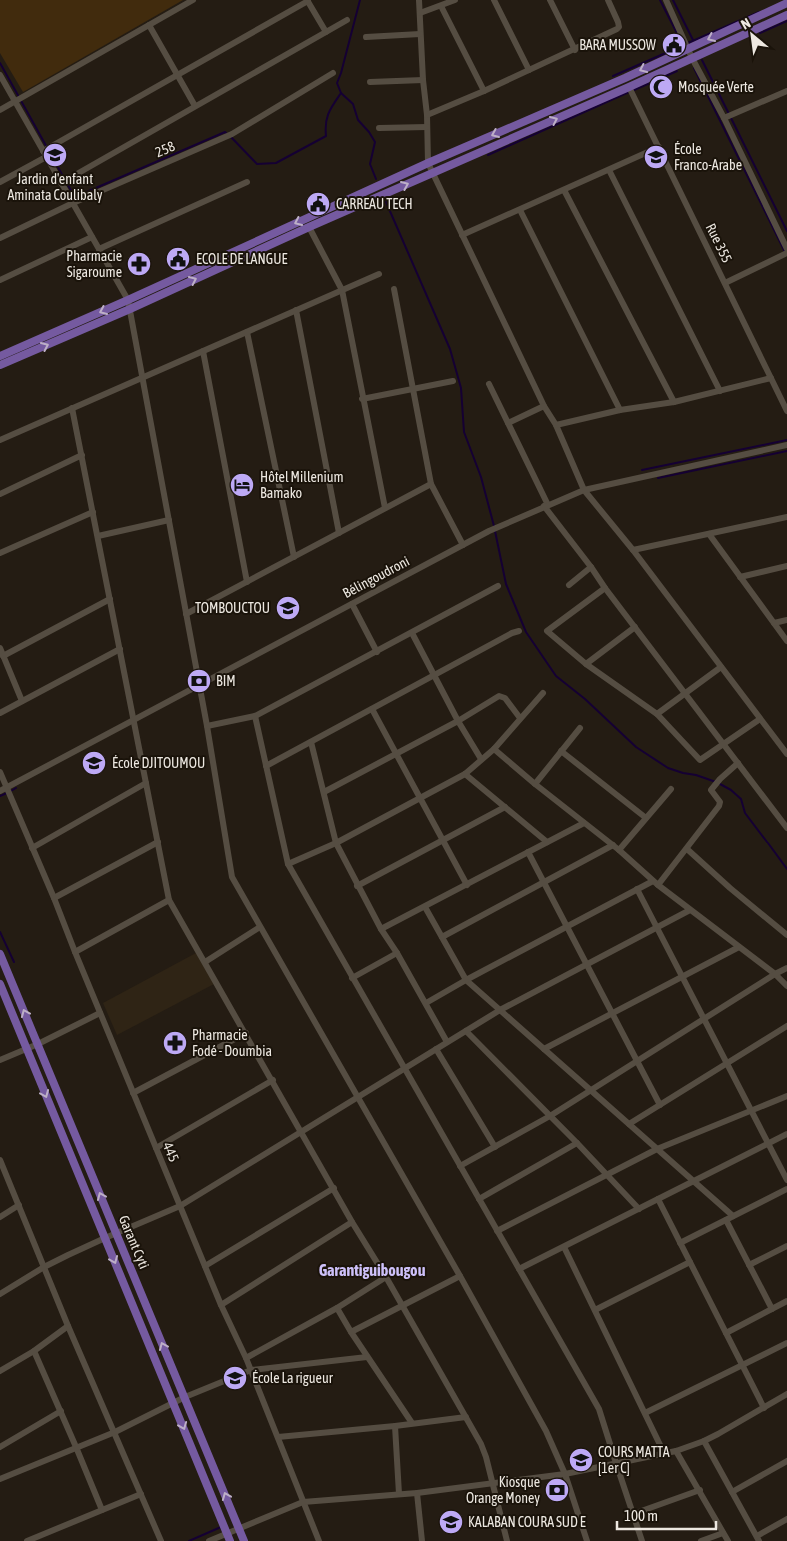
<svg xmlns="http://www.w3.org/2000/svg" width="787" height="1541" font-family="'Asap Condensed',sans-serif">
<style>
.built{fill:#2f2415}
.green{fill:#412b0d}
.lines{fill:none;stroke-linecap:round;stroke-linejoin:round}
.stream{stroke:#150033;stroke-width:2}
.minor{stroke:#554d42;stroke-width:6}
.major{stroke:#755aa0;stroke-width:8}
.oneway{stroke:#bdafc7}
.labels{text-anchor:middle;stroke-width:4;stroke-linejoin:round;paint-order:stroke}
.poi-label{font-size:14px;fill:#ede8e1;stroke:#1a130a;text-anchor:start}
.street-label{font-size:14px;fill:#ede8e1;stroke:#1a130a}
.quarter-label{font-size:16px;font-weight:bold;fill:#cdc0f9;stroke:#1a130a}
</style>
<rect width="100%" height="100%" fill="#241c13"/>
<polygon class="built" points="196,953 214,984 117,1035 103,1003"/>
<polygon class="green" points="0,0 183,0 23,92 0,53"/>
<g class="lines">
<g class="stream">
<polyline points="360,0 341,73 337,83 341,93 353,104 358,120 369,132 375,142 370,164 376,179"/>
<polyline points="660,0 683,45"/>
<polyline points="673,0 693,40"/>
<polyline points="760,33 787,21"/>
<polyline points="688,43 759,12"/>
<polyline points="702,60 729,114"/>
<polyline points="0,63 64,178"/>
<polyline points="694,68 785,252"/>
<polyline points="613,76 684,45"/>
<polyline points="634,90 677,71"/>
<polyline points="731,118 787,231"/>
<path d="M230 136 257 164 276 163 326 136C324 116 330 109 341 93"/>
<polyline points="488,155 629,92"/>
<polyline points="66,182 75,197 225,132 226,133"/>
<polyline points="386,202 450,349 461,388 464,432 481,477 494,526"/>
<polyline points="642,470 787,440"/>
<polyline points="658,478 787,451"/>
<polyline points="495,531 506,584 526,632 556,676 585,699 636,747 668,768 683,773 696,775 716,782"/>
<polyline points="720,784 731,790 741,799 745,813 767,842"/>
<polyline points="11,791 16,788"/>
<polyline points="0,796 7,793"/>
<polyline points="768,843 787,869"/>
<polyline points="0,932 14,962"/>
<polyline points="189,1541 221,1527"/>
</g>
<g class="minor">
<polyline points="307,0 326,32"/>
<polyline points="419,0 423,80 427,115 428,163 544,406 556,425 584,490 633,550 787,754"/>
<polyline points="494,0 529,70"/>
<polyline points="550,0 575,50"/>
<polyline points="666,0 692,58 724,118 787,249"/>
<polyline points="441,6 484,91"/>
<polyline points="420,13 455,0"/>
<polyline points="149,25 195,106"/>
<polyline points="366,37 420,34"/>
<polyline points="0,75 128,300 207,726 232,877 460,1276 546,1431 565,1474 587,1541"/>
<polyline points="370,82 423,80"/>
<polyline points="629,87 787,411"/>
<polyline points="0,110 193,0"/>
<polyline points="427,115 484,91 617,29 619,27 618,22 608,0"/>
<polyline points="724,118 787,91"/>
<polyline points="379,128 427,127"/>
<polyline points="43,151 308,1"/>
<polyline points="609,170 720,391"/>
<polyline points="0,182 46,157"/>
<polyline points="61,183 347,20"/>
<polyline points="564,190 674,402"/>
<polyline points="520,210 620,410"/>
<polyline points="309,227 342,290 385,508"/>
<polyline points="462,235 659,147"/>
<polyline points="0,238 73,203 232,134 333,73"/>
<polyline points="99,249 247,182"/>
<polyline points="0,280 92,237"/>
<polyline points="725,283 787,253"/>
<polyline points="394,289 431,484 463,545"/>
<polyline points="296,310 339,533"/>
<polyline points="247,332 294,557"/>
<polyline points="203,351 247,582"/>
<polyline points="489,384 548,505"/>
<polyline points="362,399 453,381"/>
<polyline points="72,408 169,900 352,1222 386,1277 481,1444 486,1457 507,1541"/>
<polyline points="508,423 544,406"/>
<polyline points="556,425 620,410 674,402 771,378"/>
<polyline points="0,440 379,274"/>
<polyline points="0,494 82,455"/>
<polyline points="544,506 591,567 605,588 787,828"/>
<polyline points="709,534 787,641"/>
<polyline points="98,536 169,520"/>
<polyline points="633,550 787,517"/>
<polyline points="0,553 93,512"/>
<polyline points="740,577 787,566"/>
<polyline points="569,585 591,567"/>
<polyline points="605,588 547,631 586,664 657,714 700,760 760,719"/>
<polyline points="352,604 377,652"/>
<polyline points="186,614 431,484"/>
<polyline points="774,623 787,620"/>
<polyline points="412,633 458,721 481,759"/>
<polyline points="0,648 22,701"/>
<polyline points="3,656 110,599"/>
<polyline points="586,664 635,627"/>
<polyline points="372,709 467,885"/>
<polyline points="0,713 120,649"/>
<polyline points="657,714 721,667"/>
<polyline points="255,716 288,864 599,1409 616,1463 642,1541"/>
<polyline points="207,726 255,716 498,586"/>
<polyline points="311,742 336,843 381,929 397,953 447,1042"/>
<polyline points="494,749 535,784 619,850 658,885 775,974 787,986"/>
<polyline points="561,751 646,818"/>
<polyline points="266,766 512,633 519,631"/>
<polyline points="0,772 54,898 75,952 221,1305 246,1358 319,1541"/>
<polyline points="465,774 547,842"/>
<polyline points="535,784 580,728"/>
<polyline points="0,791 489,531 584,490 787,445"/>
<polyline points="324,792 458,721 499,696 505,698 520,718"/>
<polyline points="32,848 146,783"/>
<polyline points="687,849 730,888 787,935"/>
<polyline points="619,850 671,789"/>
<polyline points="528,852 660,1105"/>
<polyline points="288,864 336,843 465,774 494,749 543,693"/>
<polyline points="658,885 719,806 720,802 711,790 720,779 738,763"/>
<polyline points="357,886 505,807"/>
<polyline points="637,889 787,1180"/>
<polyline points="54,898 158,842"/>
<polyline points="425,907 466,980 733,1216"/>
<polyline points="381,929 584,823"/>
<polyline points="442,937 613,845"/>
<polyline points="75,952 169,900"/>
<polyline points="205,962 260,927"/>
<polyline points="352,978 397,953"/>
<polyline points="426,1003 466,980 653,881"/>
<polyline points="466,1031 577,1143 639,1209"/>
<polyline points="436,1049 495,1147"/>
<polyline points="544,1049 739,947"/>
<polyline points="0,1060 38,1044 100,1013"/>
<polyline points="133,1093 246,1033"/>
<polyline points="629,1124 787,1026"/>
<polyline points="156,1148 273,1080"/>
<polyline points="0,1160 68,1326 161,1541"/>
<polyline points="460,1166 550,1116 775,974 787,968"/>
<polyline points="479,1199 577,1143"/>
<polyline points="658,1199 764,1408"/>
<polyline points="0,1217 19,1205"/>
<polyline points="726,1220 772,1309"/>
<polyline points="497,1231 657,1149 787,1096"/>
<polyline points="680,1243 787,1189"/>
<polyline points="564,1247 664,1453"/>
<polyline points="749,1265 787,1246"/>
<polyline points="205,1266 334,1188"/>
<polyline points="519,1269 787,1134"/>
<polyline points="0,1294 44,1267 68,1255 105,1238 180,1206 500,1010 690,910"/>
<polyline points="221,1305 352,1222"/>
<polyline points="337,1308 351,1332 412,1423"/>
<polyline points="595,1310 690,1262"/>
<polyline points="351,1332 460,1276"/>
<polyline points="726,1333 787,1301"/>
<polyline points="34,1351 76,1447 102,1510"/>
<polyline points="246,1358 337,1308 386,1277"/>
<polyline points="0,1371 34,1351 68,1326"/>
<polyline points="645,1413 787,1343"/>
<polyline points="395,1426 399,1494"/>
<polyline points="278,1437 395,1426 466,1417"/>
<polyline points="704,1441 759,1541"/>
<polyline points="0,1447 61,1411"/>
<polyline points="676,1451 728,1541"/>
<polyline points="0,1479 115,1432 185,1397 251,1370 367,1357"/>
<polyline points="732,1492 787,1461"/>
<polyline points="417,1493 422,1541"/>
<polyline points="633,1514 700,1490"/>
<polyline points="757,1536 787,1519"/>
<polyline points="27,1541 141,1494"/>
<polyline points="209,1541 303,1502 417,1493 565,1474 676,1451 704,1441 718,1434 787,1394"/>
<polyline points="701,1541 723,1533"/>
</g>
<g class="major">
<polyline points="0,356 128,300 428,163 625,78 787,3"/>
<polyline points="0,365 130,309 309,227 629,87 787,15"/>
<polyline points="0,954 244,1541"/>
<polyline points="0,984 230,1541"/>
</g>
</g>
<defs><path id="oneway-chevron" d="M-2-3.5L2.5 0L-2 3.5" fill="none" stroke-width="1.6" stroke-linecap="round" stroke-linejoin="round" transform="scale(1.25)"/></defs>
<g class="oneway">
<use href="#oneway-chevron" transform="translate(711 38) rotate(156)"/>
<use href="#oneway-chevron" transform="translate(643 69) rotate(155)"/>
<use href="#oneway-chevron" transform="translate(554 120) rotate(-24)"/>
<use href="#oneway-chevron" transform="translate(495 134) rotate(157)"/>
<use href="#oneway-chevron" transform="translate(405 185) rotate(-23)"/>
<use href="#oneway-chevron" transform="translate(298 222) rotate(155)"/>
<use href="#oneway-chevron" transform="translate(193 280) rotate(-25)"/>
<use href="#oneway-chevron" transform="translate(103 311) rotate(156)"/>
<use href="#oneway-chevron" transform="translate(45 346) rotate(-24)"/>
<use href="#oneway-chevron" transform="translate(25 1013) rotate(-113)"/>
<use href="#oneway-chevron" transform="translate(45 1094) rotate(67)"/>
<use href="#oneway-chevron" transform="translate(101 1196) rotate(-113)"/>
<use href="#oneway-chevron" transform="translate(114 1260) rotate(67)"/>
<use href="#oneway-chevron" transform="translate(163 1346) rotate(-113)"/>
<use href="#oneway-chevron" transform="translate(183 1426) rotate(68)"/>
<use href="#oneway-chevron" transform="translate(226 1496) rotate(-112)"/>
</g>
<defs>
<g id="civic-disc" transform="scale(1.25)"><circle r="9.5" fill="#bda9f5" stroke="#1a130a"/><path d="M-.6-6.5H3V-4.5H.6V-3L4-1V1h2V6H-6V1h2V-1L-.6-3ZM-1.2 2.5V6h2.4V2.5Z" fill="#111"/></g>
<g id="mosque-disc" transform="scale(1.25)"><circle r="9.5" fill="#bda9f5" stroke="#1a130a"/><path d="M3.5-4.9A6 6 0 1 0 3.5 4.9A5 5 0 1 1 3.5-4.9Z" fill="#111"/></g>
<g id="school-disc" transform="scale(1.25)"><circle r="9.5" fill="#bda9f5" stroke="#1a130a"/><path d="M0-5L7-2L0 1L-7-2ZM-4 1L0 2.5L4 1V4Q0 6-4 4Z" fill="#111"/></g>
<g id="pharmacy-disc" transform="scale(1.25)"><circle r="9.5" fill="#bda9f5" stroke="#1a130a"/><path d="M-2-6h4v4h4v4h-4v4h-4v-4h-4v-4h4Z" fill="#111"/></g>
<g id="hotel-disc" transform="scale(1.25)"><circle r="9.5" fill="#bda9f5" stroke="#1a130a"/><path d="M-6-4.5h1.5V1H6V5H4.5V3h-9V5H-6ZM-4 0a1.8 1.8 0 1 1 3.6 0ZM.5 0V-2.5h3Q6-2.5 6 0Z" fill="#111"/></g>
<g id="bank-disc" transform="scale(1.25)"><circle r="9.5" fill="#bda9f5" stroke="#1a130a"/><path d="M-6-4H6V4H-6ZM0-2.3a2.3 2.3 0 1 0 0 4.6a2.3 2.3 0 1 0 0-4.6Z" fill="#111"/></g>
</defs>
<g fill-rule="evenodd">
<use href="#civic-disc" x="674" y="45"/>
<use href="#mosque-disc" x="661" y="87"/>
<use href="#school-disc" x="55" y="155"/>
<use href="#school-disc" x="656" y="157"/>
<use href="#civic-disc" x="318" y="204"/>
<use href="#civic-disc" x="178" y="259"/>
<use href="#pharmacy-disc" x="139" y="264"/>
<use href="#hotel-disc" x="242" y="485"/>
<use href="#school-disc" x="288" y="608"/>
<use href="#bank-disc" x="199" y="681"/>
<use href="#school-disc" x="94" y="763"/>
<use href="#pharmacy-disc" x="175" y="1043"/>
<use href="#school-disc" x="235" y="1378"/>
<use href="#school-disc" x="581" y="1460"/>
<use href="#bank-disc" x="557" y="1490"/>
<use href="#school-disc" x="451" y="1522"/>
</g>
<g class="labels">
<g class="poi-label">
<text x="656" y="50" text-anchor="end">BARA MUSSOW</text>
<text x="678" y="92">Mosquée Verte</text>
<text x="674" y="154">École<tspan x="674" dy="16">Franco-Arabe</tspan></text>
<text x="55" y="184" text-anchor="middle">Jardin d'enfant<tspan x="55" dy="16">Aminata Coulibaly</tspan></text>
<text x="336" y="209">CARREAU TECH</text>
<text x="122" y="261" text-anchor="end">Pharmacie<tspan x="122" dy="16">Sigaroume</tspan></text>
<text x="196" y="264">ECOLE DE LANGUE</text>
<text x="260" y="482">Hôtel Millenium<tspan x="260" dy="16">Bamako</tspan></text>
<text x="270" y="613" text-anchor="end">TOMBOUCTOU</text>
<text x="216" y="686">BIM</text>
<text x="112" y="768">École DJITOUMOU</text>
<text x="192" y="1040">Pharmacie<tspan x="192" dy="16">Fodé - Doumbia</tspan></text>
<text x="252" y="1383">École La rigueur</text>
<text x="598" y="1457">COURS MATTA<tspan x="598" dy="16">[1er C]</tspan></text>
<text x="540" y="1487" text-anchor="end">Kiosque<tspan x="540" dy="16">Orange Money</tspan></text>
<text x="468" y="1527">KALABAN COURA SUD E</text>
</g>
<g class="street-label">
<text transform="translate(165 149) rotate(-23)" y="5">258</text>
<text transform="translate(719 243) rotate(64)" y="5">Rue 355</text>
<text transform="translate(376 577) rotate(-28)" y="5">Bélingoudroni</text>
<text transform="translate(171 1152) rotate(67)" y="5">445</text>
<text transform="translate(134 1242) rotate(67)" y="5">Garant Cyti</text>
</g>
<g class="quarter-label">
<text x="372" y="1276">Garantiguibougou</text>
</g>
</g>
<g transform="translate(752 35) rotate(331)" stroke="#1a130a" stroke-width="4" paint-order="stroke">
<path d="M0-4L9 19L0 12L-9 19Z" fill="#ede8e1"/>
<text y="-8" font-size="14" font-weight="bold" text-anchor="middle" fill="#ede8e1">N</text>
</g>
<path d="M617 1521v8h99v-8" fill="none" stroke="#ede8e1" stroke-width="2.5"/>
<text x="624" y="1521" font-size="15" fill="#ede8e1" stroke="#1a130a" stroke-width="4" paint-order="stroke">100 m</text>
</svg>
